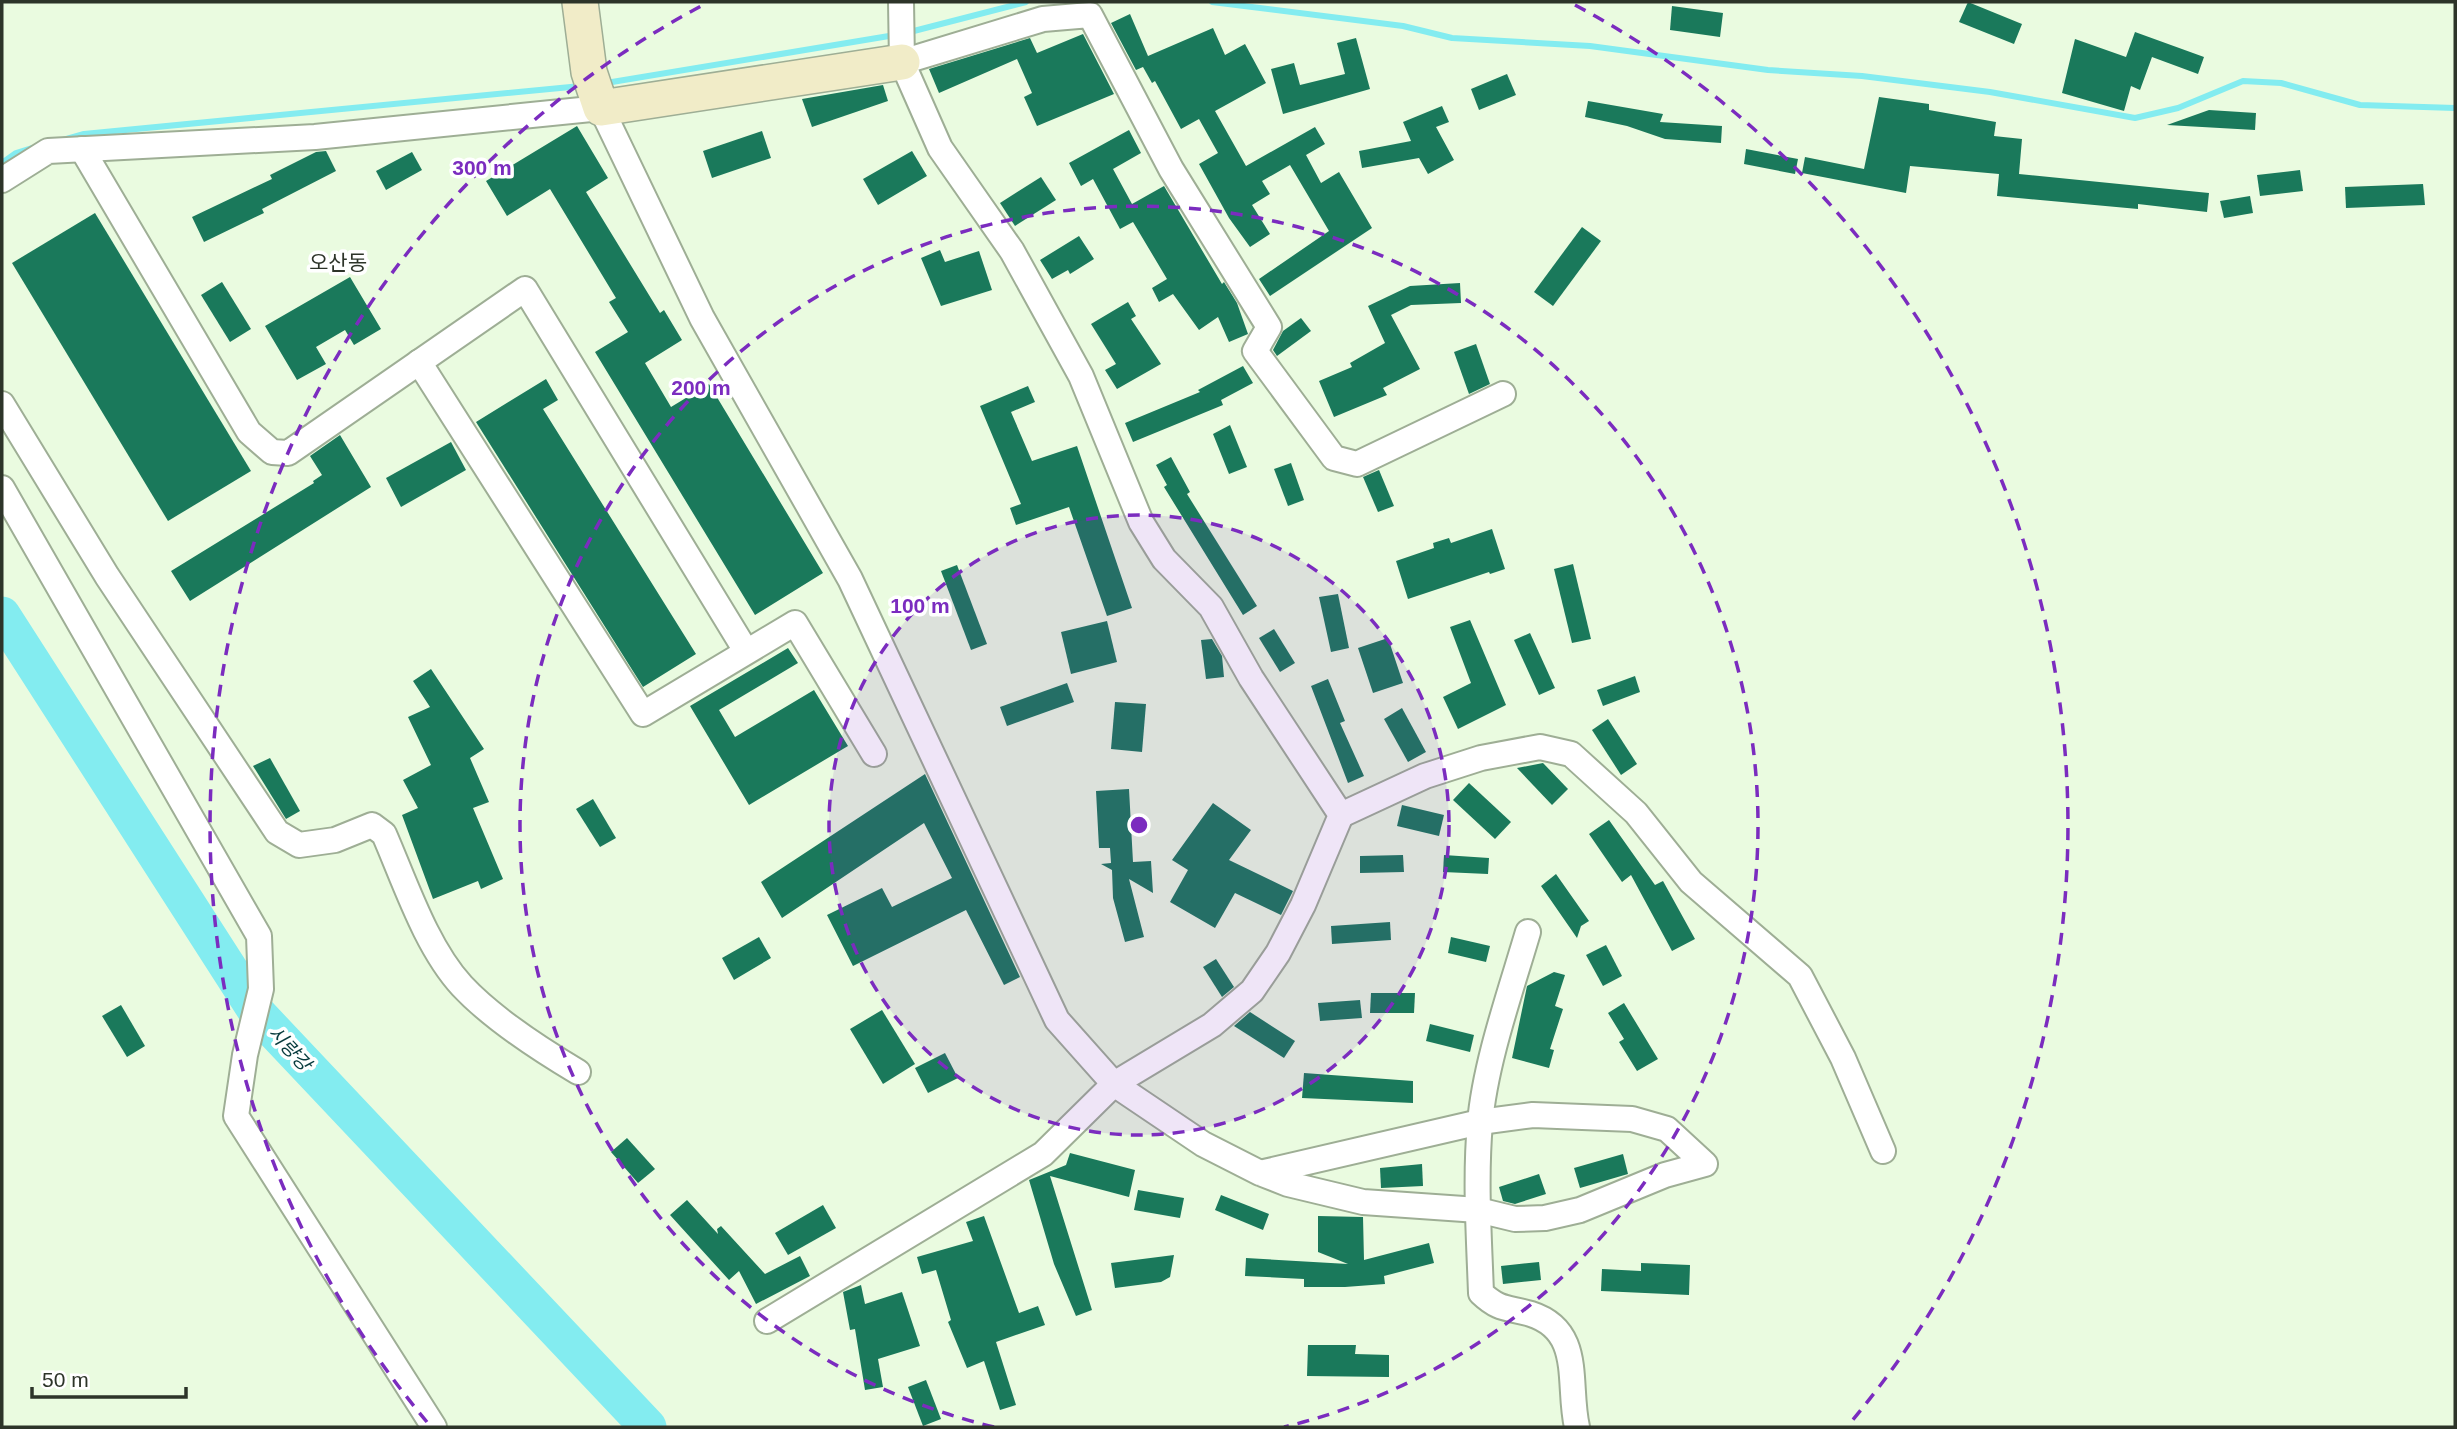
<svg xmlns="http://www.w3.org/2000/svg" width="2457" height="1429" font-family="Helvetica,'Noto Sans KR',sans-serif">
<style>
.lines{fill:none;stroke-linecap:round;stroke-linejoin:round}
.stream{stroke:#83ecf0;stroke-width:6}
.river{stroke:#83ecf0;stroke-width:37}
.building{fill:#1a795b}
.street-casing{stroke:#9eae95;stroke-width:28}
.secondary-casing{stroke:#9eae95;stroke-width:38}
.street{stroke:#fff;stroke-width:24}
.secondary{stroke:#f1ecc8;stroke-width:35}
.ring{fill:none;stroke:#7b2cbf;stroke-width:3.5;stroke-dasharray:12 9}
.labels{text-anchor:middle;stroke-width:7;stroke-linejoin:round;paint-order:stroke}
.water-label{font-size:19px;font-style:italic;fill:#073b3d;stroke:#fff}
.quarter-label{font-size:21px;fill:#2d3429;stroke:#fff}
.centre{fill:#7b2cbf;stroke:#fff;stroke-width:3.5}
.ring-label{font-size:21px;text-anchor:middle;font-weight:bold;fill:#7b2cbf;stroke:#fff;stroke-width:7;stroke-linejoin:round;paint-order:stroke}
</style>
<rect width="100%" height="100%" fill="#eafbe0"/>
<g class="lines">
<g class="stream">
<polyline points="1212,2 1403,26 1452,38 1590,46 1768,70 1862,76 1990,92 2135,118 2178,108 2243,81 2281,83 2360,105 2455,108"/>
<polyline points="906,33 1026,2"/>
<polyline points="606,83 895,35"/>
<polyline points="63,140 84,134 581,86"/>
<polyline points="2,163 16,153 32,148"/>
</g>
<polyline class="river" points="2,615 258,1014 648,1427"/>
</g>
<g class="building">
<polygon points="1968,2 2022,24 2014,44 1959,22"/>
<polygon points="1672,6 1723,13 1720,37 1670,30"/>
<polygon points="1130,14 1148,56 1213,28 1225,55 1245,44 1266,83 1215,111 1246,166 1315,127 1325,144 1306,155 1321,183 1339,172 1372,228 1270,296 1259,279 1329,231 1290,165 1262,181 1270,194 1252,205 1270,234 1250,247 1229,218 1199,164 1218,153 1199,119 1181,129 1155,81 1152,83 1143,67 1136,70 1111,23"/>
<polygon points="2135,32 2204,57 2198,74 2152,57 2140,90 2131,86 2124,111 2062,93 2075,39 2126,57"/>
<polygon points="1083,34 1114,94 1037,126 1024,97 1032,93 1017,59 939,93 929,69 1030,38 1037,53"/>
<polygon points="1356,38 1370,89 1283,114 1271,69 1294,63 1300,85 1345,74 1337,43"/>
<polygon points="1507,74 1516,95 1479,110 1471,89"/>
<polygon points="883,85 888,101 812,127 802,99"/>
<polygon points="1879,97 1929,104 1929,110 1996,122 1994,136 2022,139 2019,174 2209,193 2207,212 2138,204 2138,209 1997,196 1999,174 1910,166 1906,193 1802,173 1805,157 1864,169"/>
<polygon points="1588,101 1663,114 1660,122 1722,126 1721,143 1665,139 1627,126 1585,117"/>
<polygon points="1442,106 1449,122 1436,127 1454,160 1428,174 1419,158 1362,168 1359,151 1411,141 1403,122"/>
<polygon points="2209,110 2256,113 2255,130 2167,125"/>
<polygon points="577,126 608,178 586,192 660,313 664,310 682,340 645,363 671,407 709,384 823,573 755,615 595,352 628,332 609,302 616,298 550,189 507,216 486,181"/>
<polygon points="1129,130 1141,153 1113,169 1132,204 1164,186 1222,284 1224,282 1237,303 1248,334 1229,342 1218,317 1199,330 1173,294 1159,302 1152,288 1167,279 1133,222 1120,229 1093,179 1081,186 1069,163"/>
<polygon points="762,131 771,158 712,178 703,151"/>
<polygon points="1746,149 1798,159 1795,174 1744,164"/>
<polygon points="326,151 336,171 262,209 264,213 204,242 192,217 272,179 270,175 316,152"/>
<polygon points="912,151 927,176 878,205 863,179"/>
<polygon points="412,152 422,170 386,190 376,171"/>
<polygon points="2300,170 2303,191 2260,196 2257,175"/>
<polygon points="1041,177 1056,200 1015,226 1000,203"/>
<polygon points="2423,184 2425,205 2346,208 2345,187"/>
<polygon points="2250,196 2253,213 2224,218 2220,201"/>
<polygon points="95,213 251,471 168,521 12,263"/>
<polygon points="1582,227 1601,241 1553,306 1534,292"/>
<polygon points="1079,236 1094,259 1070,274 1068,270 1052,279 1040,260"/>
<polygon points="940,250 945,262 979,251 992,290 941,306 921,258"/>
<polygon points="350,277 381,329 354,345 345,330 316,347 326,364 297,380 265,326"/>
<polygon points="222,282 251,329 230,342 201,295"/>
<polygon points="1460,283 1461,303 1411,305 1391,315 1420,369 1383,388 1387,395 1334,417 1319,381 1352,367 1350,363 1385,343 1368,306 1410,286"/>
<polygon points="1128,302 1136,316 1131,319 1161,364 1117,389 1105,370 1116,364 1091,324"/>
<polygon points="1301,318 1311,331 1277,356 1273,350 1283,331"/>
<polygon points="1476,344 1490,384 1469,394 1454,352"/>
<polygon points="1243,366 1253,383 1221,400 1223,405 1133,442 1125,423 1200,392 1198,390"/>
<polygon points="546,379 558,400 543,409 696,654 643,687 476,422"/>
<polygon points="1028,386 1035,402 1011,412 1032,461 1077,446 1132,608 1107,616 1069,507 1016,525 1010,508 1021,504 980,406"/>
<polygon points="1230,425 1247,467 1229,474 1213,434"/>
<polygon points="340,435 371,487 190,601 171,571 314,483 313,481 322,475 310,456"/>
<polygon points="451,442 466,470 401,507 386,478"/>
<polygon points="1171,457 1190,492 1187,494 1257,606 1243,615 1164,487 1167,485 1156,465"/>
<polygon points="1291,463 1304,500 1288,506 1274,469"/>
<polygon points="1379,470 1394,506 1378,512 1363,477"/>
<polygon points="1492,529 1505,569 1490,574 1489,572 1408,599 1396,561 1434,548 1433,543 1449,538 1451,543"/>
<polygon points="1573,564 1591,639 1572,643 1554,569"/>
<polygon points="957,565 987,644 971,650 941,571"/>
<polygon points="1338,594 1349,648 1331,652 1319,597"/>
<polygon points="1470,620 1506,705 1458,729 1443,697 1471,683 1450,627"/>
<polygon points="1107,621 1117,662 1071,674 1061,632"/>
<polygon points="1274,629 1295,663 1280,672 1259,638"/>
<polygon points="1530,633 1555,688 1539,695 1514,640"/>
<polygon points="1388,638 1403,683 1373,693 1358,648"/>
<polygon points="1212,639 1222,656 1224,677 1206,679 1201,640"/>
<polygon points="788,648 798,663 719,710 735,737 814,690 848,746 749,805 690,706"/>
<polygon points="431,669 484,749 470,758 489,802 473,808 503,879 481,889 478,881 433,899 402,815 418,808 403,780 431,765 408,717 430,707 413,681"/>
<polygon points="1635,676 1640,692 1603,706 1597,690"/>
<polygon points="1328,679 1345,721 1340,723 1364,776 1348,783 1311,686"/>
<polygon points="1067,683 1074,702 1007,726 1000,707"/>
<polygon points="1115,702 1146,704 1142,752 1111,749"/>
<polygon points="1402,708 1426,752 1408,762 1384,719"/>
<polygon points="1608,719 1637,764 1621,775 1592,730"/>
<polygon points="270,758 300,811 286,819 253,766"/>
<polygon points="1543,763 1568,789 1552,805 1517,768"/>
<polygon points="925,774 1020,977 1004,985 966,910 853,966 827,915 882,888 892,907 952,878 924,823 782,918 761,882"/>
<polygon points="1469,783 1511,822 1495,839 1453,800"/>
<polygon points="1129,789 1133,862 1151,861 1153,893 1129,879 1144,937 1125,942 1113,898 1112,870 1101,864 1111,863 1110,848 1099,848 1096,791"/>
<polygon points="593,799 616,838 600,847 576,809"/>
<polygon points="1213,803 1251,830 1229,860 1293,891 1281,915 1235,893 1215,928 1170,902 1188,870 1172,860"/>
<polygon points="1402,805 1444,815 1439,836 1397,826"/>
<polygon points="1609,820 1655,885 1663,881 1695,939 1672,951 1631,875 1622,882 1589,834"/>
<polygon points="1403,855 1404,872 1360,873 1360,856"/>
<polygon points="1444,855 1489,858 1488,874 1443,872"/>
<polygon points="1556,874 1589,921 1581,926 1577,938 1541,886"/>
<polygon points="1390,922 1391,940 1332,944 1331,926"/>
<polygon points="759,937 771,958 734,980 722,958"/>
<polygon points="1451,937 1490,946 1486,962 1448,953"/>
<polygon points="1606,945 1622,976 1603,986 1586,955"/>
<polygon points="1216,959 1234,987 1222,997 1203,967"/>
<polygon points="1554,972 1565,975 1555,1006 1563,1009 1550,1049 1554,1050 1549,1068 1512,1058 1527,986"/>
<polygon points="1371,993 1415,993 1414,1013 1370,1013"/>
<polygon points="1360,1000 1362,1018 1320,1021 1318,1003"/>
<polygon points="1624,1003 1658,1059 1637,1071 1619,1042 1624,1039 1608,1013"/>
<polygon points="121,1005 145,1046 127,1057 102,1016"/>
<polygon points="882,1010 915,1064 883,1084 850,1029"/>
<polygon points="1250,1012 1295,1041 1284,1058 1234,1026"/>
<polygon points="1430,1024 1474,1035 1470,1052 1426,1041"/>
<polygon points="945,1053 958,1078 928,1093 915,1068"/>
<polygon points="1304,1073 1413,1081 1413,1103 1302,1098"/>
<polygon points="627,1138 655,1169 638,1183 611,1152"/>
<polygon points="1070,1153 1135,1170 1129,1197 1050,1176 1092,1310 1076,1316 1054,1264 1029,1180 1066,1165"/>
<polygon points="1623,1154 1628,1174 1580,1188 1574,1168"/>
<polygon points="1422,1164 1423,1186 1381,1188 1380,1168"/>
<polygon points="1539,1174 1546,1194 1515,1204 1503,1201 1499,1187"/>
<polygon points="1138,1190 1184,1198 1180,1218 1134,1210"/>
<polygon points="1221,1195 1269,1214 1263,1230 1215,1210"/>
<polygon points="687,1200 718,1234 717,1229 721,1226 765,1274 800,1256 810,1276 756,1304 739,1271 729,1280 670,1215"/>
<polygon points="823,1205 836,1228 788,1255 775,1233"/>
<polygon points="984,1216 1019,1313 1038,1306 1045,1325 996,1342 1016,1405 1000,1410 984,1361 967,1368 948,1322 951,1320 936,1270 922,1274 917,1257 973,1241 966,1222"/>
<polygon points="1318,1216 1363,1217 1364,1260 1429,1243 1434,1263 1384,1276 1385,1284 1345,1287 1304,1287 1304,1279 1245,1276 1246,1258 1348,1264 1318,1252"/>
<polygon points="1174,1255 1170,1277 1161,1282 1115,1288 1111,1263"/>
<polygon points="1539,1262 1541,1280 1503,1284 1501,1266"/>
<polygon points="1641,1263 1690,1265 1689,1295 1601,1291 1602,1269 1641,1271"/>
<polygon points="861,1285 865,1304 902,1292 920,1346 878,1359 883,1387 865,1390 855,1329 850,1330 843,1292"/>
<polygon points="1308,1345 1356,1345 1355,1354 1389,1355 1389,1377 1307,1376"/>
<polygon points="926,1380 941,1419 923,1426 908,1387"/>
</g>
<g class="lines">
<g class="street-casing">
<g id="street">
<polyline points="902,62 1043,19 1090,15 1171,169 1269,327 1255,351 1334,458 1357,464 1503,394"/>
<polyline points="82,149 249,432 272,452 288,453 525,289 746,651"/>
<polyline points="2,180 48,151 315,137 601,108 702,318 850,579 1057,1020 1114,1084 1203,1144 1260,1173 1288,1184 1363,1202 1478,1210 1515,1219 1545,1218 1580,1210 1665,1175 1705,1164 1667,1129 1632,1119 1533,1115 1480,1122 1260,1173"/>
<polyline points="419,362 643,714 795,623 874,754"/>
<path d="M2 404 107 576 277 832 299 845 335 840 372 825 384 834C405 882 426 947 462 986 491 1017 541 1050 578 1072"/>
<polyline points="2,488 259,936 261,989 245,1055 236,1116 434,1427"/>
<polyline points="1341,815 1425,776 1481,758 1540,747 1571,754 1636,813 1691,882 1800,976 1843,1058 1883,1151"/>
<path d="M1528 932C1511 990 1485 1063 1480 1123 1475 1179 1479 1237 1481 1293 1500 1311 1508 1307 1531 1314 1584 1331 1567 1384 1577 1427"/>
<polyline points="767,1321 1043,1154 1114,1084 1212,1025 1252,991 1278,953 1303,905 1341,815 1251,678 1211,607 1164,559 1141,522 1081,376 1012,251 940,148 902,62 901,2"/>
</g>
</g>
<g class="secondary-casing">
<polyline id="secondary" points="580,2 589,72 601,108 902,62"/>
</g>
<use href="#street" class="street"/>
<use href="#secondary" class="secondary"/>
</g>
<circle cx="1139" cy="825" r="310" fill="#7b2cbf" fill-opacity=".12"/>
<g class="ring">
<circle cx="1139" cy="825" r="310"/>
<path d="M994 1427A619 619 0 1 1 1284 1427"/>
<path d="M427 1422A929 929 0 0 1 703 5M1575 5A929 929 0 0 1 1851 1422"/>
</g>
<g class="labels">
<g class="water-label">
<text transform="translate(290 1048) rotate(47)" y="7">시량강</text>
</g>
<g class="quarter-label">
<text x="338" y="270">오산동</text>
</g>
</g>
<circle cx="1139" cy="825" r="10" class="centre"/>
<g class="ring-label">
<text x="482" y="175">300 m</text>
<text x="701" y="395">200 m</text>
<text x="920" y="613">100 m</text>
</g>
<rect width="2457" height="1429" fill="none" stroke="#2d3429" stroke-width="7"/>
<path d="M32 1387v10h154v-10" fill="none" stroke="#2d3429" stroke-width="3.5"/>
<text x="42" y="1387" font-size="21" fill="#2d3429" stroke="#ffffff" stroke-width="5" paint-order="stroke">50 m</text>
</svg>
